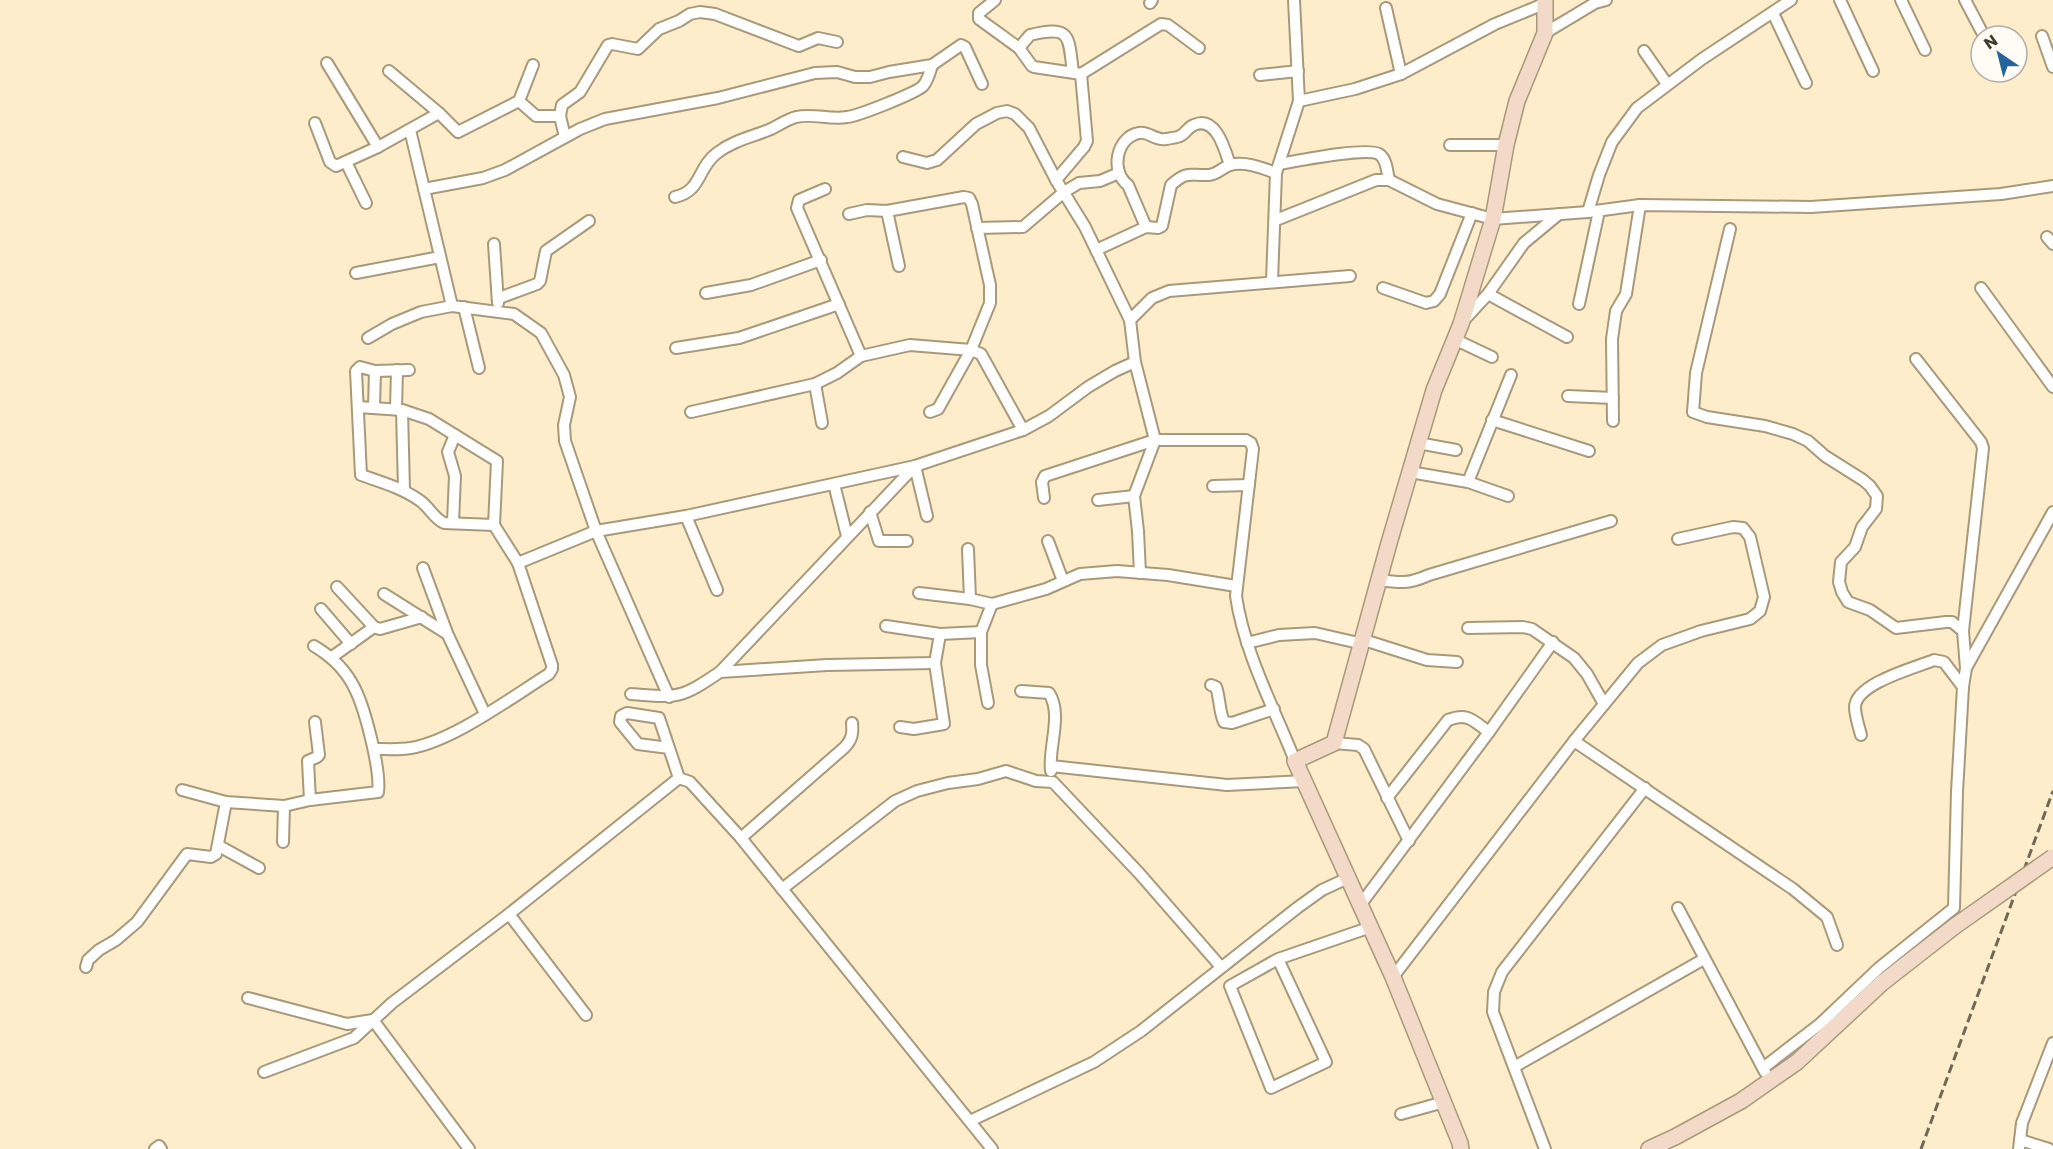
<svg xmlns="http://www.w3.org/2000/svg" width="2053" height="1149" font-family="Poppins,sans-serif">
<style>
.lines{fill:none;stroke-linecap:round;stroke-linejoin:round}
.minor-casing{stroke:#a8997a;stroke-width:14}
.secondary-casing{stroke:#a8997a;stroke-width:18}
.minor{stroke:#fff;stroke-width:10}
.secondary{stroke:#f3d9c7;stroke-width:15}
.rail{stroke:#706855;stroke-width:3;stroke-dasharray:9 4.5;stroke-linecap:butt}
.secondary-bridge-casing{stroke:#a8997a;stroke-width:18;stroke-linecap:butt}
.secondary-bridge{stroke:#f3d9c7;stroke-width:15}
</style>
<rect width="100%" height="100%" fill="#fdedcb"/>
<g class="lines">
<g class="minor-casing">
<g id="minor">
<polyline points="995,0 979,13 979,19 1019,48 1032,66 1034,67 1081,74 1161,24 1168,25 1199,48"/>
<polyline points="1840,0 1873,71"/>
<polyline points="1901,0 1925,50"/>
<polyline points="1965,0 1984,36"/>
<polyline points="1150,3 1152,0"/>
<polyline points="1386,8 1401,74"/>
<polyline points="1773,13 1806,83"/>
<polyline points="1545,33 1595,3 1606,0"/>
<polyline points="2042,36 2053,67"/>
<path d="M1019 48 1030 35C1072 25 1068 36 1073 72"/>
<polyline points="1644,51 1667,84"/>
<polyline points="327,63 378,147"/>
<polyline points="389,71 439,113 458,132 519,101 533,65"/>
<polyline points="1260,75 1298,71"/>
<polyline points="519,101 536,116 560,116"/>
<polyline points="1299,101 1355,89 1401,74 1495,24 1546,3"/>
<polyline points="315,123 330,162 336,166 378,147 439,113"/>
<polyline points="410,130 452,306"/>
<polyline points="565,137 560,116 562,105 580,92 608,45 612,44 638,49 659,29 679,21 690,14 700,12 715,14 796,45 799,46 818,38 837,42"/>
<polyline points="1450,145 1506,145"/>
<polyline points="903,157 927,163 937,160 976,124 997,113 1007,111 1015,114 1029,128 1056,180 1085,227 1130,320 1135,362 1155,440 1134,496 1138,531 1140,573"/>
<polyline points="346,162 366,203"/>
<path d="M1279 164C1297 161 1365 147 1379 154 1387 159 1387 172 1389 180"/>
<polyline points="1056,180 1084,147 1087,141 1081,74"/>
<polyline points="424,189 483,178 505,170 580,129 605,119 718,98 815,73 837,72 855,77 870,77 889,72 932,65 961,45 965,47 982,84"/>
<polyline points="825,189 799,200 797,208 861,356"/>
<path d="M675 197C702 191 697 168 717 153 734 140 752 137 771 129 779 125 788 119 796 117 813 113 830 120 847 117 858 116 916 93 923 86 928 80 930 72 932 65"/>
<polyline points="887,211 899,266"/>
<polyline points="1588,212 1599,175 1612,142 1637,108 1702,59 1791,0"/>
<polyline points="849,214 867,210 887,211 964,197 969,198 972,204 990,285 990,303 971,350 938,409 930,412"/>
<polyline points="1276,220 1376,180 1389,180 1437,204 1493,219 1588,212 1640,205 1811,207 2001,194 2053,186"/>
<path d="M1146 227 1128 185C1110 172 1116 137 1139 133 1149 131 1155 141 1166 139 1170 138 1176 138 1180 136 1185 134 1188 127 1194 125 1216 115 1225 150 1230 165"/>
<polyline points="977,228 1023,227 1064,192 1079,183 1100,181 1119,173"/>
<polyline points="1730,229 1696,373 1693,412 1707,417 1765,426 1793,434 1808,441 1825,456 1863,480 1870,486 1877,496 1876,509 1862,527 1855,547 1841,562 1839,582 1842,592 1848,602 1870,610 1896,628 1946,622 1952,622 1963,631"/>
<polyline points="2047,237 2053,244"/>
<polyline points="494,244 498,303"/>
<path d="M1096 250 1146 227 1158 228 1162 226 1171 185C1188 170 1189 176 1209 175 1218 174 1223 167 1230 165 1245 161 1262 168 1276 173"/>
<polyline points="356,273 440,257"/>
<polyline points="1272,281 1276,173 1299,101 1294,0"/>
<polyline points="1383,288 1426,303 1434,301 1440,294 1472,213"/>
<polyline points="1981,288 2053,387"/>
<polyline points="706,293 751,285 821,260"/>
<polyline points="1488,294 1567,337"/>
<polyline points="499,298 537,284 540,281 546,251 589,221"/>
<polyline points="1579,304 1599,211"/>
<polyline points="464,307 479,368"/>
<polyline points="1130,320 1152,298 1169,291 1350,276"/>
<polyline points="1464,320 1488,294 1524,243 1559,214"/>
<polyline points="368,338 392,324 421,312 452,306 514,314 541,333 564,375 570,397 564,425 565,441 596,531 669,697"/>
<polyline points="1454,339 1492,357"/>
<polyline points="676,348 739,338 839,304"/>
<polyline points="1916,359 1981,442 1983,448 1963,631 1966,668"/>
<path d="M409 370 375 371 360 367 356 371 361 475C381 482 402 488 419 500 429 506 433 518 444 523L494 525"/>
<polyline points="815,384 822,423"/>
<polyline points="1568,396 1613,398"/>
<polyline points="358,407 402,410 429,419 497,461 494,525 518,563 596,531 686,516 915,466 1023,430 1049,416 1088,387 1115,371 1135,362"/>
<polyline points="374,407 375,371"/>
<polyline points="396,409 397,370"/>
<polyline points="402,410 404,490"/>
<polyline points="691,412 815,384 837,373 861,356 910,345 971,350 981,354 1023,430"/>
<polyline points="1492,420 1589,451"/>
<polyline points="1613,421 1612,339 1616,311 1626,294 1640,205"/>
<polyline points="1418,443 1456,450"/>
<polyline points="915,466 927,516"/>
<polyline points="1410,472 1468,482 1508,496"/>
<polyline points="1468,482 1511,375"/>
<polyline points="834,484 847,536"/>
<polyline points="1213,486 1249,485"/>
<path d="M1044 498 1042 482 1045 476 1155 440H1246L1251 443 1253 449 1236 596C1244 652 1274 708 1295 761"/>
<polyline points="1098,500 1134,496"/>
<polyline points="870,512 879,541 907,541"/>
<polyline points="686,516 717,590"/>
<polyline points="453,522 455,476 448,452 455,435"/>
<polyline points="1048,541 1063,581"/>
<polyline points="968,549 970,599"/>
<polyline points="423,568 447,633 485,714"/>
<path d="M1379 580C1401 583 1409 584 1429 575L1611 521"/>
<polyline points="337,587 374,627 380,629 422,617"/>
<polyline points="919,593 970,599 992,604 1046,589 1080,574 1117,571 1168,575 1236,586"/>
<polyline points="384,594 446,633"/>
<polyline points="321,609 351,644"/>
<polyline points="886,626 940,634 981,632"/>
<polyline points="1468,628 1523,627 1532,629 1574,658 1587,674 1604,704"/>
<polyline points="1364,640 1427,660 1457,662"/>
<polyline points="1247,643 1279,635 1315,633 1363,644"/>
<polyline points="332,657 374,627"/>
<polyline points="720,672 827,665 935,663"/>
<path d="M1211 685 1216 687C1220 698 1219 711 1224 722L1232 723 1274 709"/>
<path d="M1021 691 1049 693C1063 715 1048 747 1051 771"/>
<path d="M631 694C678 698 680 699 720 672L914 467"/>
<polyline points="988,703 981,665 981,632 992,604"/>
<polyline points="900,727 914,729 944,724 935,663 940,634"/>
<path d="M1861 735C1859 727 1855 716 1855 707 1856 683 1915 668 1934 660L1944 662 1963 687"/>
<polyline points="1574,741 1793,889 1827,917 1837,945"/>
<polyline points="1334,743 1358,745 1364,749 1409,841"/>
<polyline points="669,748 638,744 620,722 621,716 627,713 659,718 679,778"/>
<path d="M374 749C386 749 399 750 411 748 453 741 512 697 549 674L552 669V665L518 563"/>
<polyline points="1051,766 1227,785 1304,781"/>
<path d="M182 790 226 802 284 806 310 800 378 792C381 770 365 709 355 689 346 670 331 656 314 646"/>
<path d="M1387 798 1448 720C1468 712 1473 721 1489 732"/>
<polyline points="310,800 308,761 317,757 319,755 315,722"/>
<path d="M741 838 845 747C852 739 853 734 852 723"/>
<polyline points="283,842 284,806"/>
<polyline points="219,846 259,868"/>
<polyline points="782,889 895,801 917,791 948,783 978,779 1006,771 1036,781 1053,782 1139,873 1221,967"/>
<polyline points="1361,904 1489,732 1553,642"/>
<polyline points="1678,908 1765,1072"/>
<polyline points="509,914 586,1015"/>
<polyline points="1278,959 1326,1062 1271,1088 1230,986 1278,959 1371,927"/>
<polyline points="86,967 88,960 99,950 116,940 137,922 187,854 211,857 216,854 226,802"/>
<polyline points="1393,977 1574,741 1638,663 1662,645 1701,631 1750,619 1760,611 1764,597 1750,537 1743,528 1733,527 1678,539"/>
<polyline points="248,998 347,1024 373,1020"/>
<polyline points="373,1020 469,1149"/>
<polyline points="1514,1067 1704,959"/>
<polyline points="1763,1068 1820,1024 1879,968 1954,908 1957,792 1963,687 1966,668 2053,512"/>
<polyline points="264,1072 354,1038 392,1003 509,914 679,778 690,782 741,838 992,1149"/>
<polyline points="1401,1114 1444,1102"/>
<polyline points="970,1121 1094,1062 1141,1031 1297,908 1322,890 1348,878"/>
<polyline points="2020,1140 2049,1149"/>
<polyline points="155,1149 159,1146 161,1149"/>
<polyline points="1545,1149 1493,1012 1494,992 1502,972 1645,788"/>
<polyline points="2019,1149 2022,1123 2053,1043"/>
</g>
</g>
<g class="secondary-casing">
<g id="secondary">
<polyline points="1461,1149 1460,1143 1393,977 1295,761 1334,743 1389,543 1434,390 1461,324 1493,219 1506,145 1517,101 1545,33 1545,0"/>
<polyline points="1649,1149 1675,1137 1741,1101 1797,1062 1882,983 1955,926"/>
</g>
</g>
<use href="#minor" class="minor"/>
<use href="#secondary" class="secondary"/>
<polyline class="rail" points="1921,1149 2053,791"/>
<g class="secondary-bridge-casing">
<polyline id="secondary-bridge" points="1955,926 2053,857"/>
</g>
<use href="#secondary-bridge" class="secondary-bridge"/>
</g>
<g transform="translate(1999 54) rotate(325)"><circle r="28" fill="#fffbf5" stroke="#b3aea5" stroke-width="1.5"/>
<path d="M0-4.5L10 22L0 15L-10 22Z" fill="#24649a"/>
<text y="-9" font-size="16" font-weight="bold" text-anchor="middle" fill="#403a2d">N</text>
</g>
</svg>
